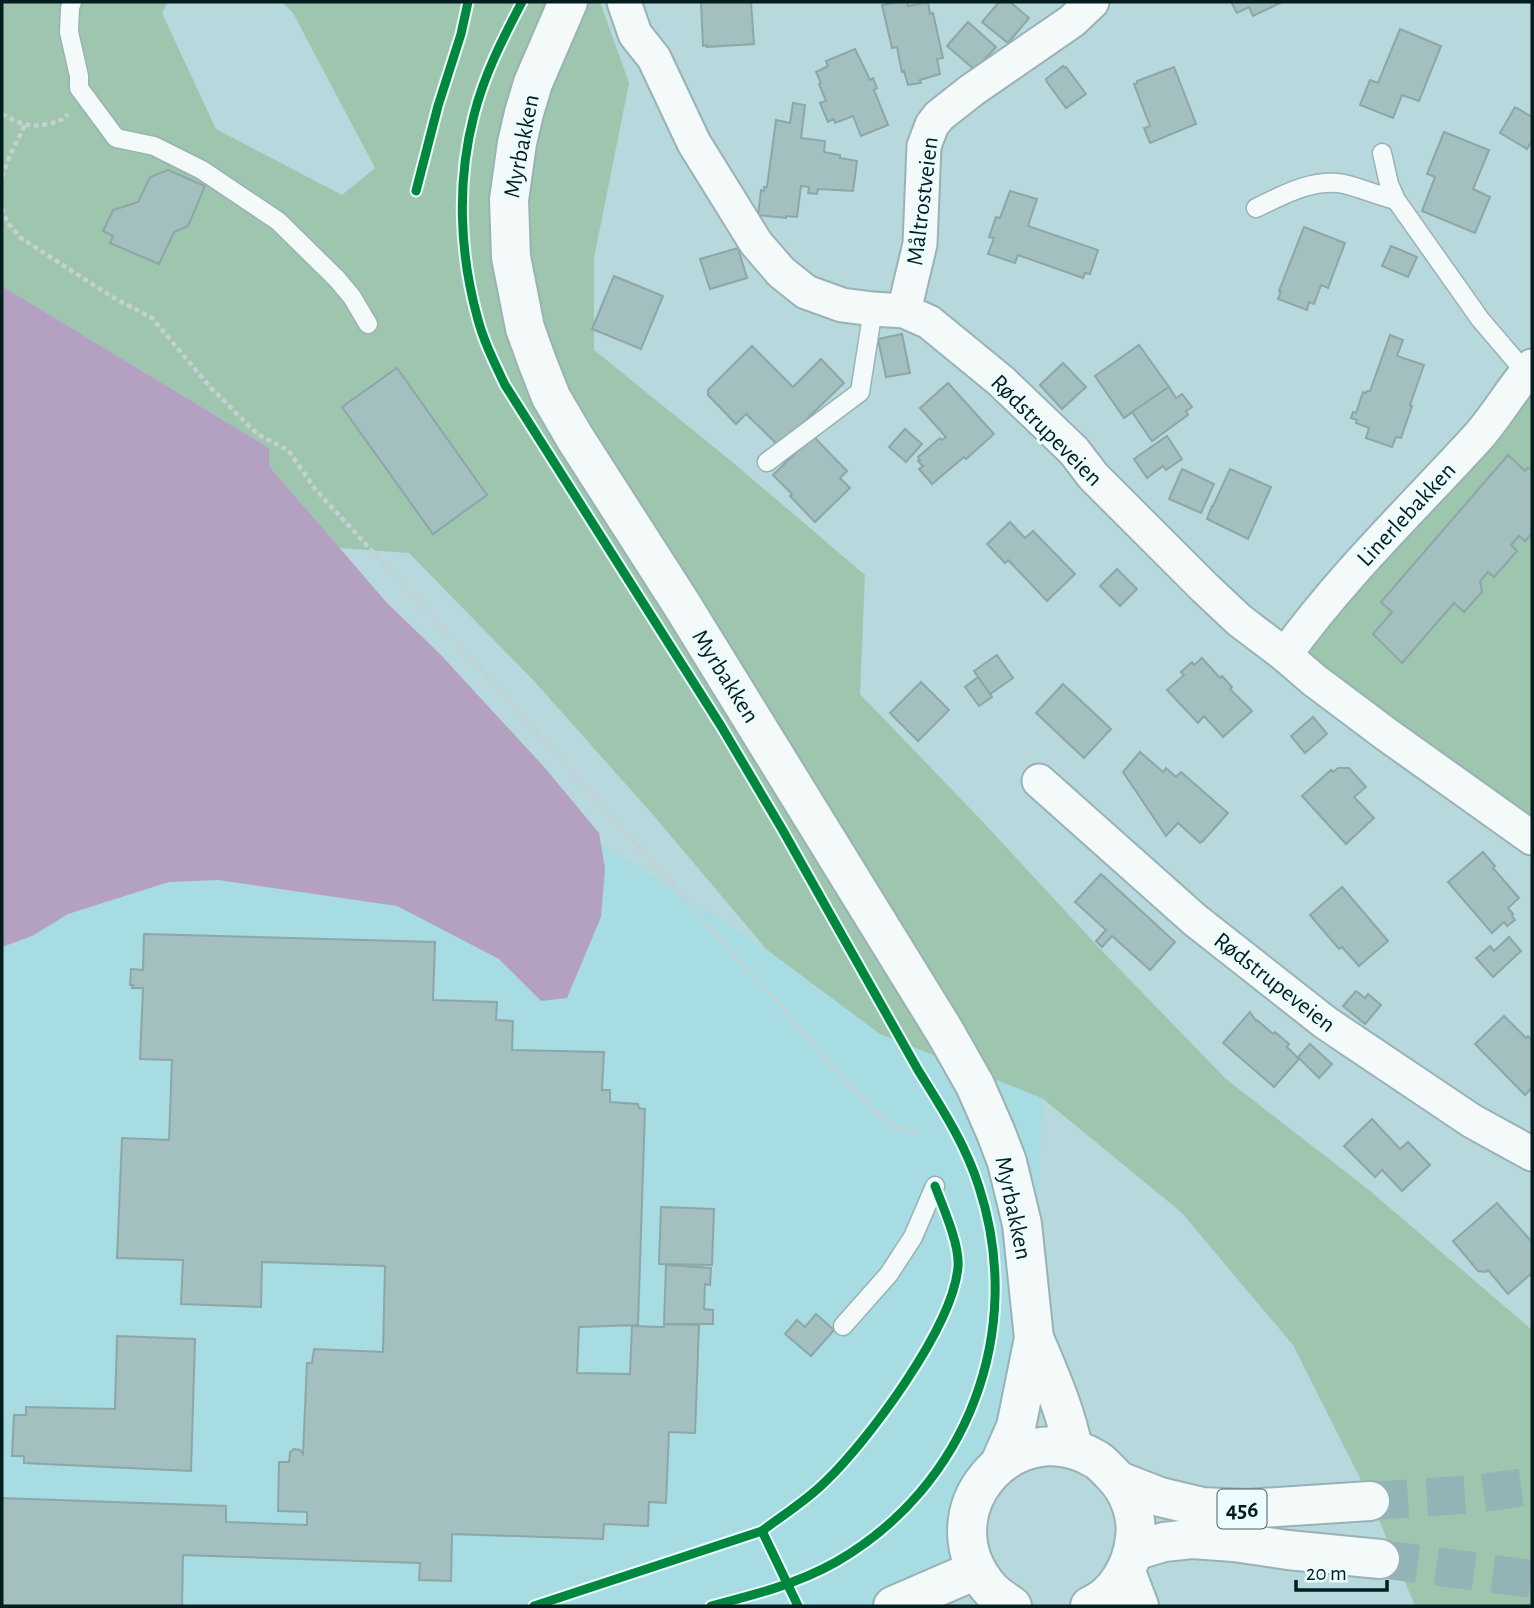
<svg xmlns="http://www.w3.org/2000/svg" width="1534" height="1608" font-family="'Alegreya Sans',sans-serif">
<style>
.built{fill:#a6dce2}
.forest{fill:#9ec6ae}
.water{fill:#b4a0c1}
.building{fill:#a4bfbf;stroke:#8da6a7;stroke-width:2}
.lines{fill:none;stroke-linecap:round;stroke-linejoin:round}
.primary-tunnel{stroke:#93b3b6;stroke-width:38;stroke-dasharray:38 19;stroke-linecap:butt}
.lane-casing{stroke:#98b2b5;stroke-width:21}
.street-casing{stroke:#98b2b5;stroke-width:37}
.secondary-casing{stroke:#98b2b5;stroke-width:42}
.primary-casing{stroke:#98b2b5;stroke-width:42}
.highway-casing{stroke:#98b2b5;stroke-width:42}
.path{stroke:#c5d0d1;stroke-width:4.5;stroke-dasharray:5 3.5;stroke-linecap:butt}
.lane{stroke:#f4f9fa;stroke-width:18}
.street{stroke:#f4f9fa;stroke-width:33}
.secondary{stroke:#f4f9fa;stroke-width:38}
.primary{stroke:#f4f9fa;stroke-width:38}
.highway{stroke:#f4f9fa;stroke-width:38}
.cycleway-casing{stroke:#ebfdff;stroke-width:13}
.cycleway{stroke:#00873e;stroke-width:9}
.labels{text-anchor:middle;stroke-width:6;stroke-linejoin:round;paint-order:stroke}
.shield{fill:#ebfdff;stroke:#496062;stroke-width:2}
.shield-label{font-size:23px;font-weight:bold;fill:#041d1f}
.street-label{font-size:24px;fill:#041d1f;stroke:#ebfdff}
</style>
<rect width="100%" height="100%" fill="#b7d8dc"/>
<polygon class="built" points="601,844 766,949 880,1034 1042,1098 1033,1348 938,1606 2,1606 2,947 32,936 68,914 169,882 218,880 397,906 499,959 541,1001 605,868"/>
<g class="forest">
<polygon points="2,2 168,2 162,13 216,129 342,195 375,168 293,13 282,2 600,2 629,83 594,258 594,350 736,465 865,575 860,694 982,821 1103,952 1226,1079 1369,1190 1532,1330 1532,1606 1415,1606 1368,1494 1293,1345 1181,1212 1042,1098 880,1034 766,949 655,817 535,682 409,553 339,548 269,466 269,448 2,286"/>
<polygon points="1532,358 1532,823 1333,693 1297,632"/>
</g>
<polygon class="water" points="2,286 269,448 269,466 387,603 440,654 545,768 599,833 605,868 601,917 567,998 541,1001 499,959 397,906 218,880 169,882 68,914 32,936 2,947"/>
<g class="building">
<polygon points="701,2 751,2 754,44 707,47 707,45 703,46"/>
<polygon points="898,2 907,2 908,6 928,2 930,14 933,13 943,58 937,59 940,74 920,80 921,83 908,85 904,71 902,72 897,47 892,48 882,5"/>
<polygon points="999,2 1010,2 1029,18 1008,43 982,22"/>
<polygon points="1231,2 1282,2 1253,16 1249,7 1237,13"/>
<polygon points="968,22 996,47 975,70 947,46"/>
<polygon points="1400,29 1441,46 1419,101 1402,95 1393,118 1360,105 1370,80 1378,83"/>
<polygon points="855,49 870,80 873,78 877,88 874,90 888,125 861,136 853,116 835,123 834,119 828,122 820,103 826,101 819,84 821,83 816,72 828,66 826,61"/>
<polygon points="1063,66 1065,68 1066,67 1086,94 1066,108 1047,82 1046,79"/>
<polygon points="1174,67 1196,124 1150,143 1144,128 1150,126 1134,84 1137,83 1137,81"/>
<polygon points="793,103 805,105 801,138 825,141 824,152 840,155 840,158 857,161 853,191 818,189 817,194 808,193 809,187 801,186 797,217 786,216 786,218 758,215 761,190 764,191 764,187 767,187 776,120 790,123"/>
<polygon points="1515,107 1532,117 1532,141 1527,149 1500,133"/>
<polygon points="1444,132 1489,150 1473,189 1490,197 1475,233 1422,211 1435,177 1427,174"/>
<polygon points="168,170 205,186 188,226 174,232 159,264 110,243 113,236 103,231 113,210 138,202 150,177"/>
<polygon points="1010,191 1037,199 1028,226 1098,250 1090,274 1085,273 1083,278 1018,255 1015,263 988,254 994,238 989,237 996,217 1000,218"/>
<polygon points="1304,227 1345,243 1328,288 1321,285 1314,304 1309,302 1307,310 1278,299 1281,292 1279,291"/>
<polygon points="1391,246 1417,257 1408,277 1382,266"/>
<polygon points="738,248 747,278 710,289 700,259"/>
<polygon points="614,276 663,296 641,349 592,329"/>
<polygon points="902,334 910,373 886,377 878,339"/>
<polygon points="1390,335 1403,340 1397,356 1424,365 1410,405 1412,406 1401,438 1396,437 1392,447 1366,438 1369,428 1356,423 1357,420 1351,418 1353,412 1356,413 1363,392 1366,393 1367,391 1370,391"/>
<polygon points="1139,345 1169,387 1124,418 1095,376"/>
<polygon points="752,346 793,387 821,359 844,383 779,446 746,414 736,424 708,395 708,390"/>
<polygon points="1063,363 1086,387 1062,409 1040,385"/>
<polygon points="397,368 487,495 433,534 342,407"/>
<polygon points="948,383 994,434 966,459 964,457 932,484 919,469 923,466 918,461 920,460 918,457 940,438 942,440 946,437 920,408"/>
<polygon points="1169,387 1176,398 1182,394 1192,407 1186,411 1188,415 1152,441 1132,412"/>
<polygon points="905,429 922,444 906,462 889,447"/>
<polygon points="813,436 847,471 840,478 850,488 815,522 790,496 792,494 773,475"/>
<polygon points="1167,436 1182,459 1166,470 1163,466 1147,478 1134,459"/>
<polygon points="1508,455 1525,471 1527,468 1532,469 1532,533 1525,541 1519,536 1511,545 1517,551 1494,577 1488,572 1480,581 1482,592 1464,612 1454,603 1402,663 1373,634 1392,612 1381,602"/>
<polygon points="1182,469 1214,484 1201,513 1169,499"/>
<polygon points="1230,469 1271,487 1248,539 1207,519 1212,506 1213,506"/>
<polygon points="1010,522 1025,538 1033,531 1075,574 1047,601 1008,560 1005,563 987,544"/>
<polygon points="1117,569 1137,589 1120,606 1100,586"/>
<polygon points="997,655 1013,678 990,694 974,671"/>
<polygon points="1202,658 1220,678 1222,676 1232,687 1230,689 1252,711 1223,737 1204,716 1198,723 1167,690 1184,675 1181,672 1192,662 1194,665"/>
<polygon points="978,677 992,697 979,706 965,687"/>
<polygon points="921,682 949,710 918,741 890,713"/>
<polygon points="1063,684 1111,729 1084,758 1036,713"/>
<polygon points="1313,717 1327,734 1305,753 1291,736"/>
<polygon points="1140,752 1163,772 1166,768 1176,777 1181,772 1228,813 1203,841 1200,843 1178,823 1166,836 1123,772"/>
<polygon points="1338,768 1349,768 1366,787 1354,797 1374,818 1346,844 1302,796 1331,770 1333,772"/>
<polygon points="1483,852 1495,866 1493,868 1519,898 1508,908 1513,914 1512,916 1515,920 1507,926 1504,922 1492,933 1448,882"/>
<polygon points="1101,874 1175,942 1150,970 1112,936 1102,947 1096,941 1106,930 1075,902"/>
<polygon points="1342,887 1388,941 1359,966 1342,947 1339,949 1310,915"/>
<polygon points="144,934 435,942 433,1000 497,1002 496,1020 513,1021 512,1050 604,1052 602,1090 610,1090 610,1102 638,1104 639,1108 645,1109 638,1325 579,1327 577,1373 630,1374 632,1326 664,1327 665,1324 699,1325 695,1433 669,1432 666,1503 649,1502 648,1526 604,1524 603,1539 452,1534 451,1581 419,1580 420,1563 183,1555 182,1606 2,1606 2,1498 226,1506 226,1522 307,1525 307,1512 278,1511 279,1462 289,1462 290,1452 294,1449 300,1450 303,1454 307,1363 312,1363 314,1349 383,1352 385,1266 262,1262 261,1307 181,1304 183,1260 117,1258 122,1138 169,1140 172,1060 140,1059 143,988 132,988 133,985 130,985 131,969 143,970"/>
<polygon points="1509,937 1521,951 1493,977 1476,958 1490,946 1494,951"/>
<polygon points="1356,991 1365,998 1368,994 1381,1005 1365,1024 1343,1006"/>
<polygon points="1250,1012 1256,1021 1257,1020 1273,1034 1275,1032 1289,1044 1287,1047 1299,1059 1274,1087 1223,1043"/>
<polygon points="1504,1016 1526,1038 1528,1036 1532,1041 1532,1088 1525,1095 1475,1044"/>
<polygon points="1310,1044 1332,1064 1319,1078 1298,1057"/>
<polygon points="1372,1119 1400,1149 1408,1142 1430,1165 1402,1191 1382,1170 1375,1177 1344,1146"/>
<polygon points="1497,1203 1532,1242 1532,1273 1508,1294 1488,1270 1486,1272 1478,1271 1453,1241"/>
<polygon points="661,1207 714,1209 712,1265 659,1264"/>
<polygon points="666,1265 711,1268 710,1285 705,1284 704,1309 713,1310 713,1324 664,1324"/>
<polygon points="816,1314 834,1330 811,1356 785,1334 797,1320 805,1327"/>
<polygon points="117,1336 195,1339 191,1471 24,1463 24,1456 12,1456 14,1415 26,1415 26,1407 115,1409"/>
</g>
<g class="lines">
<g class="primary-tunnel">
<polyline points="1370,1501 1476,1494 1532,1486"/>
<polyline points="1380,1559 1532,1579"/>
</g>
<g class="lane-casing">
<g id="lane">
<polyline points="72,2 70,8 69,32 79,76 79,88 116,138 154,146 202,170 278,221 337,279 352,297 368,324"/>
<polyline points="1382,153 1389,184 1396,200 1480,319 1526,373"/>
<path d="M1256 208C1283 195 1313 178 1344 184 1361 188 1379 196 1396 200"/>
<polyline points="767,462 860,392 873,309"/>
<polyline points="843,1326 889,1274 913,1237 935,1186"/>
</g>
</g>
<g class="street-casing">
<g id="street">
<polyline points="624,2 635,34 654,58 694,143 756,243 781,272 806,292 842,305 873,309 904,311 929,322 1001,381 1074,451 1093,476 1204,587 1239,620 1285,655 1314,680 1386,734 1532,838"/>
<polyline points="904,311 920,244 924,146 932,125 939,116 972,90 1072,21 1092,2"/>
<path d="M1285 655C1342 576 1412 509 1477 438 1497 416 1512 388 1532 366"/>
<polyline points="1039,781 1195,920 1326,1023 1472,1121 1532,1154"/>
</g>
</g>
<g class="secondary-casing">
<g id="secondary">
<polyline points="568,2 533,83 524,113 517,143 509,200 511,257 525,328 538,364 551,397 575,438 682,605 945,1032 975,1085 996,1133 1007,1162 1022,1224 1034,1338 1016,1427 1000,1463"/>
<path d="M1034 1338C1049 1374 1066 1411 1073 1449"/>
<polyline points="893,1606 976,1570"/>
<path d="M1012 1606C1005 1601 997 1596 991 1590 923 1515 1013 1408 1097 1460 1103 1464 1108 1470 1113 1475 1129 1491 1138 1516 1135 1538 1132 1566 1116 1595 1090 1606"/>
</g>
</g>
<g class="primary-casing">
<g id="primary">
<polyline points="1119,1481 1160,1497 1202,1507 1246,1509 1370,1501"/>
<polyline points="1134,1551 1164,1542 1192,1539 1234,1542 1288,1550 1380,1559"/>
</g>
</g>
<g class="highway-casing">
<polyline id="highway" points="1126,1572 1139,1606"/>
</g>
<g class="path">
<path d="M2 114C17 123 30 128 47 124 56 122 62 121 68 114"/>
<polyline points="2,177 10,155 25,125"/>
<polyline points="2,208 7,222 21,238 114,298 152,318 210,387 257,434 288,450 315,489 489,678 872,1110 896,1127 920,1134"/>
</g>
<use href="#lane" class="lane"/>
<use href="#street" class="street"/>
<use href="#secondary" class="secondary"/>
<use href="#primary" class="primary"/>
<use href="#highway" class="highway"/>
<g class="cycleway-casing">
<g id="cycleway">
<path d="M522 2C503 38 484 75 474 115 457 180 459 250 477 316 483 340 494 362 505 385L721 726 782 829 918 1070C941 1107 966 1145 979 1187 1026 1331 968 1486 836 1562 797 1584 754 1595 711 1606"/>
<polyline points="416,191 438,106 461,34 468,2"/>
<path d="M762 1531C783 1515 806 1501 825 1482 868 1441 953 1327 958 1267 960 1245 943 1207 935 1186"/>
<polyline points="534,1606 762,1531 798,1606"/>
</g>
</g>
<use href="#cycleway" class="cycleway"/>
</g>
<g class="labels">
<rect class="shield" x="1217.5" y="1489.5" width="49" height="39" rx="5"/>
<g class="shield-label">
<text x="1242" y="1517">456</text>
</g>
<g class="street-label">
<text transform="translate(521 146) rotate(-79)" y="8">Myrbakken</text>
<text transform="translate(922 201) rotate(-83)" y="8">Måltrostveien</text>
<text transform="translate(1047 430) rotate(45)" y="8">Rødstrupeveien</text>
<text transform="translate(1406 514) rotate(-47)" y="8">Linerlebakken</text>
<text transform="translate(726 676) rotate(58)" y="8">Myrbakken</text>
<text transform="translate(1275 982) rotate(38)" y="8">Rødstrupeveien</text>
<text transform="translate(1014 1208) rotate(78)" y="8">Myrbakken</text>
</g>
</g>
<rect width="1534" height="1608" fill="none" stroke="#041d1f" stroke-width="7"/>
<path d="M1296 1580v10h91v-10" fill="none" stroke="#041d1f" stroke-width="3.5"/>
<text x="1306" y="1580" font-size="21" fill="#041d1f" stroke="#ebfdff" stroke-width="5" paint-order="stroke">20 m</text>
</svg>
